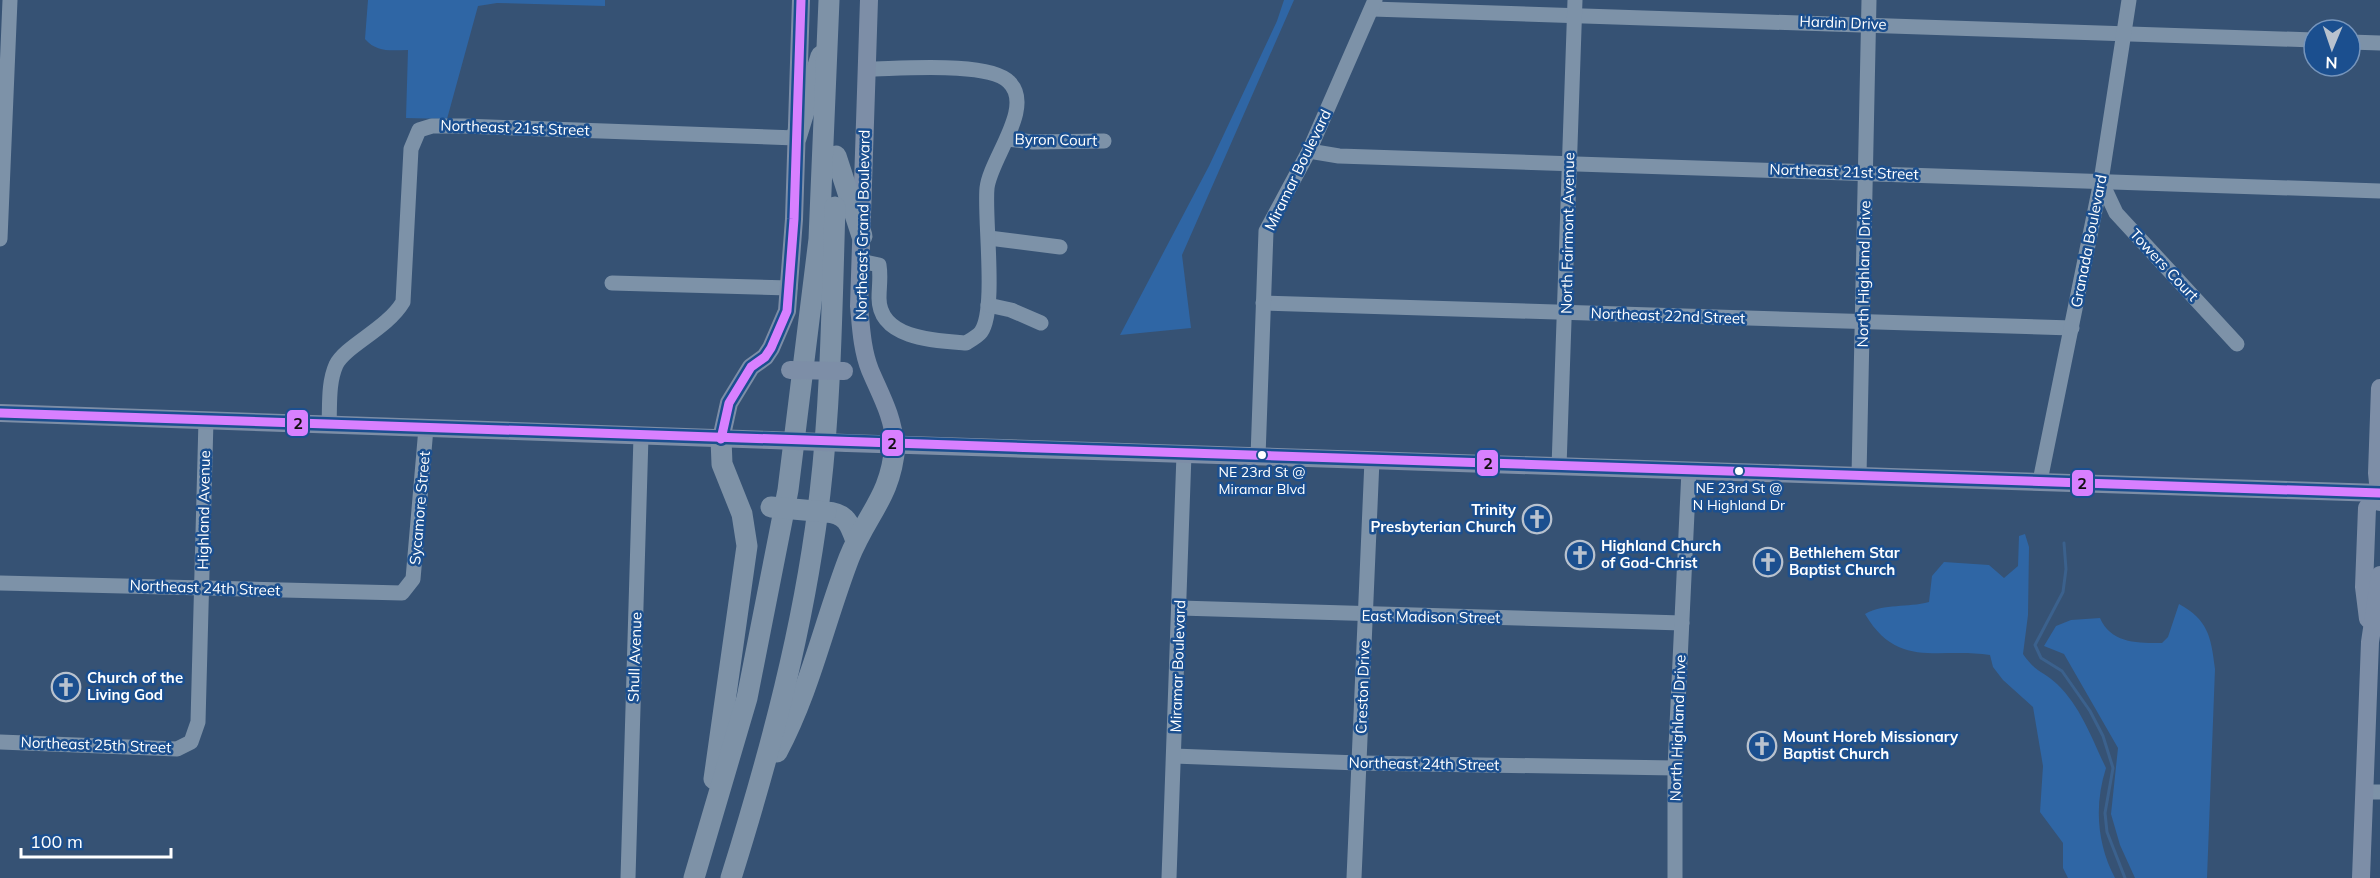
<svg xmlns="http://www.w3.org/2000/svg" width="2380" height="878" font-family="Mulish,sans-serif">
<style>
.green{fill:#2f66a5}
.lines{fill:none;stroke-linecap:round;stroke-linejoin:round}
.stream{stroke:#3b618d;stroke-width:3}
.minor{stroke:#7d92a8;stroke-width:15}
.major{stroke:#7d8ea7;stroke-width:18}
.highway{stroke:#7e92a7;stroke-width:21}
.major-bridge{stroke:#7d8ea7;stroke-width:18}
.highway-bridge{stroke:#7e92a7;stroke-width:21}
.bus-1-casing{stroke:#1b4f8f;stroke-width:14}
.bus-1{stroke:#d880ff;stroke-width:9}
.bus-dot{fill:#fff;stroke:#1b4f8f;stroke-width:2}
.labels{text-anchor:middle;stroke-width:5;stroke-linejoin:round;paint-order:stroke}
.bus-label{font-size:14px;fill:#fff;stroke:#1b4f8f}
.street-label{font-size:15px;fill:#fff;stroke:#1b4f8f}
.poi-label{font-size:15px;font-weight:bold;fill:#fff;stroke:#1b4f8f;text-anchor:start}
.line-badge{stroke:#1b4f8f;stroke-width:2}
.pale-badge-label{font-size:16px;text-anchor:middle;font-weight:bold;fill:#111}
</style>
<rect width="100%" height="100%" fill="#365274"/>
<g class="green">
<path d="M368 0H605V6L497 3 478 6 447 119 406 118 408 50C391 50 377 53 365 39Z"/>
<polygon points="1284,0 1294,0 1182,255 1191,328 1120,335 1209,166 1277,21"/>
<path d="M2025 534 2029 547 2028 615 2023 654C2036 673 2043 671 2057 684 2081 707 2092 739 2106 768 2094 805 2097 844 2115 878H2068L2063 868V843L2040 812 2043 766 2033 707 2003 680 1993 667 1990 655C1938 647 1898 670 1865 614 1885 603 1907 608 1929 602L1932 576 1944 562 1989 565 2004 578 2018 566 2019 536Z"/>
<path d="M2179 604C2208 620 2211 636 2215 669L2207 878H2135L2120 845 2111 814 2118 748 2064 654 2044 646 2056 626 2071 620 2100 618C2111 644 2139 643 2162 643L2168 637Z"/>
</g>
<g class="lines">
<polyline class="stream" points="2064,543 2066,569 2063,592 2035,645 2041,658 2062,671 2090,711 2103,736 2113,768 2105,813 2107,832 2125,878"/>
<g class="minor">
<polyline points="1372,9 2314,40"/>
<polyline points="2350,42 2380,43"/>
<polyline points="1007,139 1033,142 1104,141"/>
<polyline points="1309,151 1339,156 2380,191"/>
<polyline points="2101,181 2116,213 2237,344"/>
<polyline points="989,238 1060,247"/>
<polyline points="0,239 10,0"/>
<path d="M860 261 879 265C881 277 879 286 879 298 879 339 936 341 966 343 971 340 978 336 981 332 997 309 984 218 987 188 990 159 1035 107 1009 82 989 61 897 69 867 69"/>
<polyline points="612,283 790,288"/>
<polyline points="1263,303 2072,328"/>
<polyline points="988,305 1011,310 1041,323"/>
<path d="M329 424C330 405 328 383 336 365 345 346 387 329 403 302L411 149 419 130 432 126H463L796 138"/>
<polyline points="1258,457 1266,231 1309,151 1375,0"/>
<polyline points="1559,467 1575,0"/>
<polyline points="1859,476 1869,0"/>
<polyline points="2040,481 2101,181 2129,0"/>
<polyline points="0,583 402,593 413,579 426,428"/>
<polyline points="1180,608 1682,623"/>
<polyline points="0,742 177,749 191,742 198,722 206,420"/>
<polyline points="1174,756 1359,763 1675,768"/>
<polyline points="2364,792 2380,792"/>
<polyline points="628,878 641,436"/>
<polyline points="1169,878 1184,454"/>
<polyline points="1354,878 1372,460"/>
<polyline points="1675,878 1675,768 1689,470"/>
</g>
<g class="major">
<path d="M869 0 859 306C861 327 862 350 870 370 881 396 893 416 895 445"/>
<polyline points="2380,388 2377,473 2380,502"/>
<polyline points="0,413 771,440"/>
<polyline points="721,439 729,403 751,367 765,357 771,348 787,311 794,219 801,0"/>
<polyline points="847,443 2380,493"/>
<polyline points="2368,619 2364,587 2367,508 2377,493"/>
<polyline points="2361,878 2370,642 2380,575"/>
</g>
<g class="highway">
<polyline points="796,138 821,56"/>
<polyline points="836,156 862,236"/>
<path d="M826 512C846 513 850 524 856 541"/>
<path d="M777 752C810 690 824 623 849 558 867 513 891 497 895 445"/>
<polyline points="714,779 747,546 742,514 722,464 721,439"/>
<polyline points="694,878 747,698 788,490 819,239 829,0"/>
<path d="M731 878C770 753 805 624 820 493 831 399 832 303 835 207"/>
</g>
<g class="major-bridge">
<polyline points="790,370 844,371"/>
<polyline points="771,440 847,443"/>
</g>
<polyline class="highway-bridge" points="771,507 826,512"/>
<g class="bus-1-casing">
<g id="bus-1">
<polyline points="0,413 2380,493"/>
<polyline points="721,439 729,403 751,367 765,357 771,348 787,311 794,219 801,0"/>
</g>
</g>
<use href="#bus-1" class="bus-1"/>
</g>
<defs>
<g id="church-ring" transform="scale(1.5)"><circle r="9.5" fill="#1b4f8f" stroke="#b9c2ce" stroke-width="1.5"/><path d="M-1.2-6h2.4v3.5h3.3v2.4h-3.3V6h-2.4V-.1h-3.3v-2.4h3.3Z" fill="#b9c2ce"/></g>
</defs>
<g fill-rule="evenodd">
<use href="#church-ring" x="1537" y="519"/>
<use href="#church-ring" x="1580" y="555"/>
<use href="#church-ring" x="1768" y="562"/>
<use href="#church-ring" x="66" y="687"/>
<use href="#church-ring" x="1762" y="746"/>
</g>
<g class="bus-dot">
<circle cx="1262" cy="455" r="5"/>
<circle cx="1739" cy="471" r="5"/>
</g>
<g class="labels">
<g class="bus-label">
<text x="1262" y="477">NE 23rd St @<tspan x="1262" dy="17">Miramar Blvd</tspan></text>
<text x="1739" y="493">NE 23rd St @<tspan x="1739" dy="17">N Highland Dr</tspan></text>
</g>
<g class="street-label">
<text transform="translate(1843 23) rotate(2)" y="5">Hardin Drive</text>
<text transform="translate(515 128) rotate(2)" y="5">Northeast 21st Street</text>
<text transform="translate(1056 140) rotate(1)" y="5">Byron Court</text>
<text transform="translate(1298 170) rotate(-64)" y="5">Miramar Boulevard</text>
<text transform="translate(1844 172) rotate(2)" y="5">Northeast 21st Street</text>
<text transform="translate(863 225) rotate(-89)" y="5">Northeast Grand Boulevard</text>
<text transform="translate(1568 233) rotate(-89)" y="5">North Fairmont Avenue</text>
<text transform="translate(2089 241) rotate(-79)" y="5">Granada Boulevard</text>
<text transform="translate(2164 265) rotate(47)" y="5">Towers Court</text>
<text transform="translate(1864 274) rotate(-89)" y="5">North Highland Drive</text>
<text transform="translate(1668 316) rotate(2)" y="5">Northeast 22nd Street</text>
<text transform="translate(420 508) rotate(-85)" y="5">Sycamore Street</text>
<text transform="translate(204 510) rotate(-89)" y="5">Highland Avenue</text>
<text transform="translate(205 588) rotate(2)" y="5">Northeast 24th Street</text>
<text transform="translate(1431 617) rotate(1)" y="5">East Madison Street</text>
<text transform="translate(635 657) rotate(-88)" y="5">Shull Avenue</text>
<text transform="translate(1178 666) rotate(-88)" y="5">Miramar Boulevard</text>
<text transform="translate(1363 687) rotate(-88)" y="5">Creston Drive</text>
<text transform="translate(1678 728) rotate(-88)" y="5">North Highland Drive</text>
<text transform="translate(96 745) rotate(2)" y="5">Northeast 25th Street</text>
<text transform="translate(1424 764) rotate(1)" y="5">Northeast 24th Street</text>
</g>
<g class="poi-label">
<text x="1516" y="515" text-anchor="end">Trinity<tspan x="1516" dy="17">Presbyterian Church</tspan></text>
<text x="1601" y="551">Highland Church<tspan x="1601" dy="17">of God-Christ</tspan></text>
<text x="1789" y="558">Bethlehem Star<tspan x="1789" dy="17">Baptist Church</tspan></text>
<text x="87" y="683">Church of the<tspan x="87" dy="17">Living God</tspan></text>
<text x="1783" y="742">Mount Horeb Missionary<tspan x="1783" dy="17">Baptist Church</tspan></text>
</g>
</g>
<g class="line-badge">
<rect x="286" y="409" width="23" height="28" rx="6" fill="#d880ff"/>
<rect x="881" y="429" width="23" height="28" rx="6" fill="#d880ff"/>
<rect x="1476" y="449" width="23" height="28" rx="6" fill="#d880ff"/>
<rect x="2071" y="469" width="23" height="28" rx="6" fill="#d880ff"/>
</g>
<g class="pale-badge-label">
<text x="298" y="429">2</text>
<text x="892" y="449">2</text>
<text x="1488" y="469">2</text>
<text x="2082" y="489">2</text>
</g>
<g transform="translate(2332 48) rotate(182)"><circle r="28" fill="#1b4f8f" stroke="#7695bc" stroke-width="1.5"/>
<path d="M0-4.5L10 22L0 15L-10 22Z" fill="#b9c2ce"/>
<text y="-9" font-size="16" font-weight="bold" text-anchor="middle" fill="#ffffff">N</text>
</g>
<path d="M21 848v9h150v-9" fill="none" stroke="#ffffff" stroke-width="3"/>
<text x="30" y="848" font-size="18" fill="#ffffff" stroke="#1b4f8f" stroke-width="4.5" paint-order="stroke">100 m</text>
</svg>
